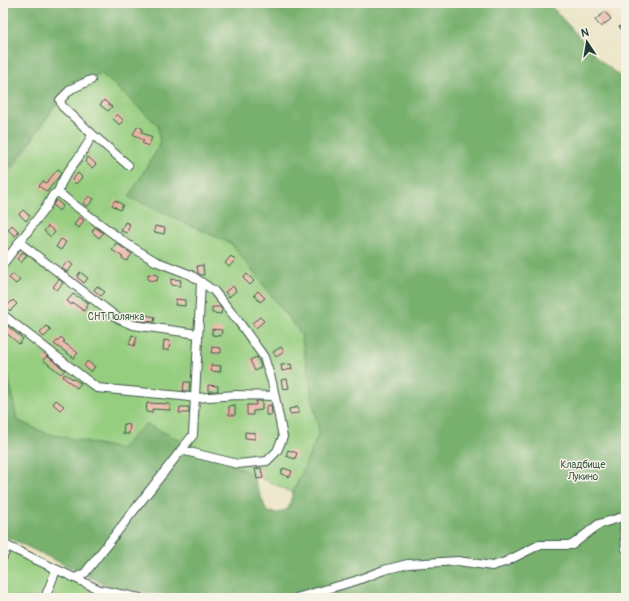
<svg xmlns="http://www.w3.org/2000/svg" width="629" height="601" font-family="Pangolin,sans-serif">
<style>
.green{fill:#96ce80;stroke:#5a865a}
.forest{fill:#78b16e;stroke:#4c7751}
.building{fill:#edaea2}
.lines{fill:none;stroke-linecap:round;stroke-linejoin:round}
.minor-casing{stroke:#3e564a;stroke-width:10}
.minor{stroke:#fff;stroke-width:8}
.labels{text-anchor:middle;stroke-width:3;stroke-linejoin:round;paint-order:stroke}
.park-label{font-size:10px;fill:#375a43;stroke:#f7f3e8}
</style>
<rect width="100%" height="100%" fill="#f7f3e8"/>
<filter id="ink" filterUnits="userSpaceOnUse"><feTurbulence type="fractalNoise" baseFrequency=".025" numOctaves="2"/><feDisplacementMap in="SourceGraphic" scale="8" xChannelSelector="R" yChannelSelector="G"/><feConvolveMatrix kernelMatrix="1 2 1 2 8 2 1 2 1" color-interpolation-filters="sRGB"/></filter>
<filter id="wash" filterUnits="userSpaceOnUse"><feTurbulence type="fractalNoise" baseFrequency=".012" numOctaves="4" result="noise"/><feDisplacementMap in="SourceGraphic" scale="16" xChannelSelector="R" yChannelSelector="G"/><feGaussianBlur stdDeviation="0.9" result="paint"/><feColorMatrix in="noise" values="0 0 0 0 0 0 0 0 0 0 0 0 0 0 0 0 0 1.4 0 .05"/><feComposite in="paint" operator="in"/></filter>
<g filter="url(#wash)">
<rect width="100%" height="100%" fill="#ebe4c5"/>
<g class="green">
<polygon points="102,74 158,125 160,145 129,197 232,244 301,334 319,433 293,493 146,425 120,449 45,433 16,420 8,373 3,369 3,184 72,80"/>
<polygon points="3,544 102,595 138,598 3,598"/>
</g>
<polygon class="forest" points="3,3 549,4 602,62 626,81 626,598 190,598 113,588 3,535 3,369 8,373 17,420 45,433 120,449 146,424 252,474 267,512 278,513 288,509 293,493 319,433 301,334 232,244 129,197 160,145 158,125 102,74 72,81 3,180"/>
<g id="blocks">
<g class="building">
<polygon points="605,12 611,19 601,27 595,20"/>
<polygon points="626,21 626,35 619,27"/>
<polygon points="104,100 112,107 108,111 100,105"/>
<polygon points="117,114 124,121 120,125 113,119"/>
<polygon points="138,126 143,129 141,132 152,138 148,146 142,143 144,141 133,134"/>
<polygon points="88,157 96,164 92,168 85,162"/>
<polygon points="58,169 62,172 57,179 47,192 39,186 43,181 46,183"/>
<polygon points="78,173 82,177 76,184 72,180"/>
<polygon points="89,196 94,199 87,207 83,203"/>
<polygon points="56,200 63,206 59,211 53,205"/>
<polygon points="115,200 123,205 120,210 112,205"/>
<polygon points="23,210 30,216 26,221 19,214"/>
<polygon points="79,217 84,220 79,228 74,225"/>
<polygon points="125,222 130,224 127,233 121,231"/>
<polygon points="12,225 19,232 15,236 8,230"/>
<polygon points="48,226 55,232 51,237 44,231"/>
<polygon points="155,226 165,228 164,234 154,232"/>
<polygon points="95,227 103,233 99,238 92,232"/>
<polygon points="61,239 66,242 61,250 56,247"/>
<polygon points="116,243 132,254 127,261 122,258 123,257 112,250"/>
<polygon points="23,252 27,255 21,263 17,259"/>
<polygon points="231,256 235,260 229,267 225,263"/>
<polygon points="68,261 73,265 67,272 62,268"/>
<polygon points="203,265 204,275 201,275 198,273 197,266"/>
<polygon points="80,272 88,278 84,283 77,277"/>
<polygon points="13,274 20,280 16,284 9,278"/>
<polygon points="148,274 158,275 157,281 148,280"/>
<polygon points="247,274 254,281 250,285 243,278"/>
<polygon points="59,279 63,283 57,290 53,287"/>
<polygon points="171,279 181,280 180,286 171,285"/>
<polygon points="97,286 105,292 101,296 94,290"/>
<polygon points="233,286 236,291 229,297 225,292"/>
<polygon points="258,291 265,298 260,302 254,295"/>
<polygon points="73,294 89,303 84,311 73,303 72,305 67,301"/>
<polygon points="176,299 185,300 185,306 175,305"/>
<polygon points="13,300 17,304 10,311 6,307"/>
<polygon points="212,307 220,307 222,309 221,314 212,313"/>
<polygon points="136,313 155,317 154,322 134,320"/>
<polygon points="260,317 264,321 256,328 252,323"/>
<polygon points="3,322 23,339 19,344 3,330"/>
<polygon points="47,326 51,330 44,337 40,333"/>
<polygon points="212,329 222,330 221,336 212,335"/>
<polygon points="132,335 137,337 134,346 129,344"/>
<polygon points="61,337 65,341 63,342 78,353 74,358 54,344"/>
<polygon points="164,340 170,341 169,350 163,350"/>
<polygon points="212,347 221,348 221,353 211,353"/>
<polygon points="281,347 284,352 276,357 273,352"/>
<polygon points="47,356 65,370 61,374 43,360"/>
<polygon points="257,357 261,367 255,371 250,360"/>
<polygon points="87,361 95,367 91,372 84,366"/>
<polygon points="291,364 292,369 282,371 281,365"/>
<polygon points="211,365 221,366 220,372 211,371"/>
<polygon points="64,374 81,383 77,388 63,377"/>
<polygon points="287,379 289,388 283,389 281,380"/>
<polygon points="184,382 190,382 189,391 183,391"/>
<polygon points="208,385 218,386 218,391 208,391"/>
<polygon points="56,400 64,406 60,410 53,404"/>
<polygon points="256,401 262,401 262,410 253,411 253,415 247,415 247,405 256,405"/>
<polygon points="147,403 170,404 170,410 152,409 152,413 146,412"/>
<polygon points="235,405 235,415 229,415 229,406"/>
<polygon points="271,405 272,415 266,415 266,406"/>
<polygon points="180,407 189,407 189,413 179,413"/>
<polygon points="298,407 299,413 290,414 289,409"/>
<polygon points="124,424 130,425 129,434 123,434"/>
<polygon points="245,432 255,433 255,439 245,438"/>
<polygon points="288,450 297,453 295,459 286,456"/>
<polygon points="261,468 263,478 257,479 255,469"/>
<polygon points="283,468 292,471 290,477 281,474"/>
</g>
</g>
</g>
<g filter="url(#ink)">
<use href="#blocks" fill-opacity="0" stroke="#3e564a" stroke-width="1"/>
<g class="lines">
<g class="minor-casing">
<g id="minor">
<polyline points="92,134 128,165"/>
<polyline points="58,192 69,201 127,244 155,261 191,275 214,291 239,322 264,357 272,382 283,437 277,451 267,461 238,464 181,450"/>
<polyline points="19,242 119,319 133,325 198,334"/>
<path d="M3 264 46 207 53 195 58 192C64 170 85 155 92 134L62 106 60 100 71 89 91 80"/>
<polyline points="3,315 97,388 181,396 196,398 236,395 274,396"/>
<polyline points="626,525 624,528 626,549"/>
<polyline points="3,544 100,590 140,598"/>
<polyline points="3,557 7,546"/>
<polyline points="75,578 85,573 193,435 201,282"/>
<polyline points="45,598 56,570"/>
<polyline points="296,598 355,581 384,570 408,564 458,561 492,566 505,562 539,545 572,545 599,524 626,516"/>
</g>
</g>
<use href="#minor" class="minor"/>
</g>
</g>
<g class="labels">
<g class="park-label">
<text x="116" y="320">СНТ Полянка</text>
<text x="583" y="468">Кладбище<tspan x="583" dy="12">Лукино</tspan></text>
</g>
</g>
<rect width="629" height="601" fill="none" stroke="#f7f3e8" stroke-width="16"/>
<g transform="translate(587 42) rotate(348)" stroke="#f7f3e8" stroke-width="3" paint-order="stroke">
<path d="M0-3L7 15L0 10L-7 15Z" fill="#1f3d34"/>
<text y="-6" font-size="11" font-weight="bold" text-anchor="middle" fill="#1f3d34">N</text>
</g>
</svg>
